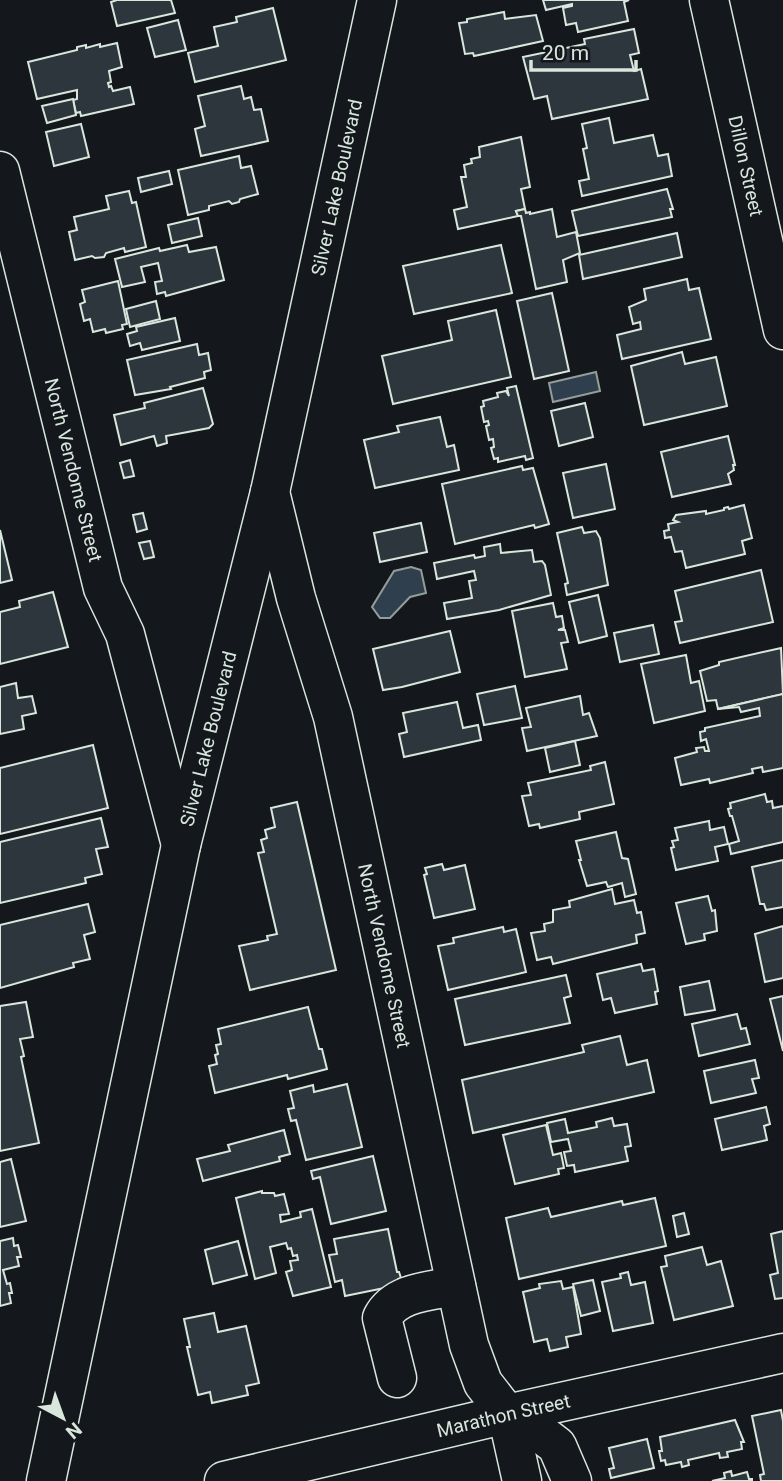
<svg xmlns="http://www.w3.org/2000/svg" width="783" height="1481" font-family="Roboto,sans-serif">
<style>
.water{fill:#2f3f4d;stroke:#939e99;stroke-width:2}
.building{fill:#2c363c;stroke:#d8e6dc;stroke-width:2}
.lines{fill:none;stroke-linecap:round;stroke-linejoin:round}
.minor-casing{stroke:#d8e6dc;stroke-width:41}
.major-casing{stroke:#d8e6dc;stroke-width:41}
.minor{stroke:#14181c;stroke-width:38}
.major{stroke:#14181c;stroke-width:38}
.labels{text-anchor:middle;stroke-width:5;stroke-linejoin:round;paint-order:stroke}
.street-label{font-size:19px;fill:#d8e6dc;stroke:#14181c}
</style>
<rect width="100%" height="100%" fill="#14181c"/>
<g class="water">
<polygon points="596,372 600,391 553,402 549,383"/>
<polygon points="411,567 421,570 426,593 410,597 390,618 380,618 372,607 394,571"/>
</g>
<g class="building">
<polygon points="117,0 171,0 175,13 117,26 111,2"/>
<polygon points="543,0 629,0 624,2 628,21 578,32 576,23 566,25 563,8 572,6 572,4 546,10"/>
<polygon points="273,8 286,60 195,82 188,53 218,46 214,27 237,22 236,17"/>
<polygon points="504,12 505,19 536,15 543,41 474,56 473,53 465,54 459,23 467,22 467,19"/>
<polygon points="178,20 186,50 155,57 147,28"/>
<polygon points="634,29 639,53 630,55 634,71 641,69 648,99 552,119 547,96 534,99 523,57 585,44 584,39"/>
<polygon points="117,43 122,67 109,71 111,82 108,83 109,87 111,86 113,91 130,87 134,104 81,116 80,112 76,113 73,100 77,99 77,90 37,99 28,62 77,50 77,47 86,45 86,48 100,44 100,47"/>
<polygon points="241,86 244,99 251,97 254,110 261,109 268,141 201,156 195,129 205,126 198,96"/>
<polygon points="73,99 76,115 47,123 42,106"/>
<polygon points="609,118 614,143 653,135 658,156 668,154 672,176 582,196 579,181 589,179 583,149 587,148 582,124"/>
<polygon points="81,124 89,157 54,166 46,132"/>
<polygon points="521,137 530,187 521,189 525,209 516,211 518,216 458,229 454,210 467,207 461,177 466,177 464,165 472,163 471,159 480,157 479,147"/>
<polygon points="239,156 241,168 251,166 258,194 240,199 239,202 232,204 229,201 209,206 209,210 188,215 178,170"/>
<polygon points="169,171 172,184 141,192 138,178"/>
<polygon points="667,189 673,209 670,209 672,217 578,236 572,211"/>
<polygon points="129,191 132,203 136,202 146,247 125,252 124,248 106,253 104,257 95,258 92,256 75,260 69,232 77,230 74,217 109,209 106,196"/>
<polygon points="525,209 526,213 530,212 530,214 552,209 557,237 576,232 580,253 563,260 567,282 536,289 521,216 518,216 516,211"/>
<polygon points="198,218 202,236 172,243 168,225"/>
<polygon points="677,233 682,257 583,279 579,255"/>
<polygon points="187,245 189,252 216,247 224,280 166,296 165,292 157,294 155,282 162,281 158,263 141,267 145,282 122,287 115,259 159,248 160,251"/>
<polygon points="501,245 512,293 414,314 403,266"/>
<polygon points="687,279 689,290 699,288 711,339 622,359 617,335 641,329 640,322 633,324 629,307 646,300 644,289"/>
<polygon points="118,281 127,324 122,325 123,329 106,333 105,329 93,332 90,319 84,321 80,304 85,302 82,290"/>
<polygon points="552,293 569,371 534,379 517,301"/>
<polygon points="156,301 160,319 130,327 126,309"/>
<polygon points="496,310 511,377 393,404 382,356 452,340 448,321"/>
<polygon points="175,318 180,341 142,350 140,343 130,346 127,334 137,331 136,327"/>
<polygon points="197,344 199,355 208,353 211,370 204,372 205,378 170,387 171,389 135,395 127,360"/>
<polygon points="682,352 685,364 716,357 727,406 644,425 631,366"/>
<polygon points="516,386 533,458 526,460 525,456 498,462 498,458 494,459 491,448 494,447 493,439 489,440 486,426 489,425 488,421 484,422 481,407 484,406 483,401 498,397 497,393 506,391 509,396 507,388"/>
<polygon points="203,388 213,424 209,428 166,436 167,443 157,446 154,436 121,445 114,415 145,408 144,403"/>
<polygon points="585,403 593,437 559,446 551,411"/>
<polygon points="440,417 447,447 454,445 459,470 375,488 364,440 399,432 397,426"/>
<polygon points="728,436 735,465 733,465 734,470 728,474 731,484 672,497 661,452"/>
<polygon points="130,460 134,476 124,478 120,463"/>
<polygon points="606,464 615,509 573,518 563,473"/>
<polygon points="522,466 523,470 533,468 549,524 535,528 534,525 455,544 442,484"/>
<polygon points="744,505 752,538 742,541 745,554 686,568 682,551 675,552 671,537 665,538 664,531 669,530 668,524 678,522 673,520 676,515 706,511 706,514 724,510 724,508 728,507 729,509"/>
<polygon points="143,513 147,529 137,532 133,515"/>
<polygon points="421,523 427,552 380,562 374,533"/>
<polygon points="582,527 584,533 596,531 600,538 608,585 567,595 565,584 568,583 557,533"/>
<polygon points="0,530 12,580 0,583"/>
<polygon points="150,541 154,557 144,559 139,543"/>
<polygon points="500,544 501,553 532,550 534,562 542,561 545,565 551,595 499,610 447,619 444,603 472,598 469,581 476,580 474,571 437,579 434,563 474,555 475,558 485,556 484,547"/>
<polygon points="761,570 773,622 680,643 675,622 682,621 675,591"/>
<polygon points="53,592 68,647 0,664 0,612 20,607 19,601"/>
<polygon points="598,595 607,636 579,643 569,602"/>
<polygon points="553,603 556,617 562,616 564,628 558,630 565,630 568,642 561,643 567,669 525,677 512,611"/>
<polygon points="653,625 659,654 620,662 614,633"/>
<polygon points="450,631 460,672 402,687 383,690 373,649"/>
<polygon points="781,648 783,694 718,709 716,700 707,701 700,671 719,665 719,662"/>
<polygon points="686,655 691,683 699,681 705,711 654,723 641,664"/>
<polygon points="16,683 18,698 32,696 36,713 22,716 24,729 0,734 0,687"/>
<polygon points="515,686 522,718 484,725 477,694"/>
<polygon points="783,694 783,768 763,772 762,767 752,769 753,773 710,783 709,779 681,785 675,758 697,752 696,748 704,747 705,751 709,751 706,739 701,741 700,732 705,731 705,728 760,716 759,708 741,712 739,707 718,709"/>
<polygon points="580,696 583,715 589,713 597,736 527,751 522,728 531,727 526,708"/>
<polygon points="457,702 463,728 478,725 481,740 404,757 399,734 407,732 403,713"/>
<polygon points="575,741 580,765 550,772 545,748"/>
<polygon points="93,745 108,808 0,834 0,768"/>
<polygon points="605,762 614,804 579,812 580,819 540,828 539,824 529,826 522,796 531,795 528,783 591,770 590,766"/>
<polygon points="765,794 767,802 772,801 773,808 783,806 783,842 731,854 729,844 739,841 732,816 730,816 728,809 731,808 730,803"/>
<polygon points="297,802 336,970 250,990 239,946 268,940 267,936 277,934 258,853 264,852 261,840 267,838 265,830 275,827 271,808"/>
<polygon points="101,818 108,847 96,849 102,874 85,878 86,883 0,903 0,842"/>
<polygon points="709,821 710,830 724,827 728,844 715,847 718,861 676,870 671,848 674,847 672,841 678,840 675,828"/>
<polygon points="616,832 622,858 628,859 636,894 625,897 622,883 608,887 606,882 587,886 579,860 581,860 576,841"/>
<polygon points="783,860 783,907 766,910 764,904 760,904 752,867"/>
<polygon points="442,864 444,870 465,865 475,909 434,918 424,875 427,874 425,868"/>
<polygon points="612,889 615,904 634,900 637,913 641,912 645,933 636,935 637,943 553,964 551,957 537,960 531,933 545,931 544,924 553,922 553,910 570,907 569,901"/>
<polygon points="708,896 712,911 715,910 717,931 704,934 705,940 686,944 676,903"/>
<polygon points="88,904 95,932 84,935 90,959 73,963 74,967 0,988 0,925"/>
<polygon points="783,926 783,978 765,982 755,934"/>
<polygon points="503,927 504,932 516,929 526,972 448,990 438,946 454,943 453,938"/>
<polygon points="641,964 643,971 654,969 658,991 655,992 657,1004 615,1013 611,998 603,1000 597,974"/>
<polygon points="566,975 571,996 564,998 570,1023 465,1045 455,999"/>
<polygon points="709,981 715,1010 685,1015 680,987"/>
<polygon points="783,996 783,1051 770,999"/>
<polygon points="26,1002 33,1037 20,1039 24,1056 21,1057 39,1143 0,1151 0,1006"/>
<polygon points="308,1007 319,1049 322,1049 327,1069 288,1079 287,1075 215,1093 209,1066 217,1064 215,1055 218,1054 216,1045 221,1044 218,1029"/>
<polygon points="737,1014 741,1029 746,1028 750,1044 699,1056 692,1024"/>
<polygon points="620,1036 627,1065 647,1060 654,1092 473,1133 462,1080 584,1052 582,1045"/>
<polygon points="755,1060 759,1078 752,1079 756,1093 711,1103 704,1071"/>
<polygon points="347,1084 362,1147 306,1160 296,1120 291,1121 288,1109 294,1108 290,1091 313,1085 314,1092"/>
<polygon points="766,1107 770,1124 764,1126 767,1140 722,1150 715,1119"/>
<polygon points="612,1118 614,1126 627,1124 631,1146 625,1147 628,1161 575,1172 574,1165 567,1166 564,1152 571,1151 568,1139 551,1142 547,1123 565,1119 568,1133 597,1127 596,1122"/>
<polygon points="546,1125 553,1155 561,1153 564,1168 558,1169 559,1174 515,1184 503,1135"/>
<polygon points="284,1130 290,1154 279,1157 280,1161 203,1181 197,1159 230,1151 228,1145"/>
<polygon points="373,1156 386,1211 331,1224 320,1177 313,1179 311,1171"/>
<polygon points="11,1159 26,1221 0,1227 0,1162"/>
<polygon points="262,1191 262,1193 274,1193 275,1196 284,1194 289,1214 280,1215 281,1222 301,1217 300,1212 312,1209 331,1287 293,1296 286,1272 292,1270 290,1261 298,1260 297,1255 293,1256 291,1248 288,1249 286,1243 270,1247 276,1273 255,1279 236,1198"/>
<polygon points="655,1198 666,1246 519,1279 506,1218 548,1208 551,1217 622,1201 623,1205"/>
<polygon points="684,1213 689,1234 677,1237 673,1216"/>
<polygon points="388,1229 397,1272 399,1272 401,1278 398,1279 399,1285 345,1296 342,1280 335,1282 329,1255 337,1254 334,1239"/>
<polygon points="783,1231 783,1298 775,1299 770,1275 778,1273 771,1234"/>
<polygon points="13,1238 14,1246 18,1245 21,1257 17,1257 19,1266 3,1270 7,1284 10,1283 12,1293 9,1293 11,1303 0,1306 0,1241"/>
<polygon points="238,1241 247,1275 213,1284 205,1250"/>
<polygon points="702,1247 707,1265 721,1261 733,1306 674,1320 661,1267 667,1266 665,1256"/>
<polygon points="628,1272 631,1285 645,1282 653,1323 613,1331 602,1282 621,1278 620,1274"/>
<polygon points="593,1280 600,1311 581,1316 573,1284"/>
<polygon points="561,1281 563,1289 573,1287 581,1334 566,1337 568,1347 550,1351 547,1339 534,1342 523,1292 540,1288 539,1284"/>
<polygon points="214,1313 218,1332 246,1326 259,1383 246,1386 248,1395 212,1403 210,1392 198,1395 187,1347 190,1347 184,1319"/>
<polygon points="781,1410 783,1421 783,1481 761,1481 760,1475 764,1474 752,1416"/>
<polygon points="735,1420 744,1442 741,1442 742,1449 727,1452 728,1457 720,1458 719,1453 688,1460 689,1465 682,1467 681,1462 666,1465 665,1460 661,1461 659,1451 662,1451 660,1437"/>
<polygon points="647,1439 654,1468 611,1478 609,1469 614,1468 609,1448"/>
<polygon points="731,1471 732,1476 747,1472 749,1479 752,1479 752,1481 712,1481 725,1478 724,1473"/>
</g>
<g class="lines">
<g class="minor-casing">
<g id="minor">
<path id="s1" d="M709 0 783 330"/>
<path id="s2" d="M0 171 103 588 125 634 181 845"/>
<path id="s3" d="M270 492 296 598 333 717 469 1345 483 1383 507 1414 535 1429 557 1446 572 1481"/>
<path d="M397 1378 382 1318C395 1292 430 1291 456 1286"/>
<polyline points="507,1414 522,1481"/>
<path id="s4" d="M224 1481 507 1414 783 1353"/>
</g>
</g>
<g class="major-casing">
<g id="major">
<path id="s5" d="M46 1481 181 845 270 492 377 0"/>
</g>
</g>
<use href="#minor" class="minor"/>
<use href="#major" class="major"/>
</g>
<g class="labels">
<g class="street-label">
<text dy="7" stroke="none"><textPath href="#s1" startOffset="170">Dillon Street</textPath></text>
<text dy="7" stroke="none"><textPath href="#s5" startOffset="1326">Silver Lake Boulevard</textPath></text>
<text dy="7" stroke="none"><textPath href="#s2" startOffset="308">North Vendome Street</textPath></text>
<text dy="7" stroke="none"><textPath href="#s5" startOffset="760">Silver Lake Boulevard</textPath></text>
<text dy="7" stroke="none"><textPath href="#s3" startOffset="478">North Vendome Street</textPath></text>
<text dy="7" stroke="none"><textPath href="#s4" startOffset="287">Marathon Street</textPath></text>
</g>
</g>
<g transform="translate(63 1418) rotate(139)" stroke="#14181c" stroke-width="5" paint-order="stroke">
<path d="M0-5L12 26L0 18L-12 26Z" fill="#d8e6dc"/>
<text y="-10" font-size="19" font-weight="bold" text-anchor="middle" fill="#d8e6dc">N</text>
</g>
<path d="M531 60v10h105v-10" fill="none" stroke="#d8e6dc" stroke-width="3.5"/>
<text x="542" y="60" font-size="21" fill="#d8e6dc" stroke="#14181c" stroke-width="5" paint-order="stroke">20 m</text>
</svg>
